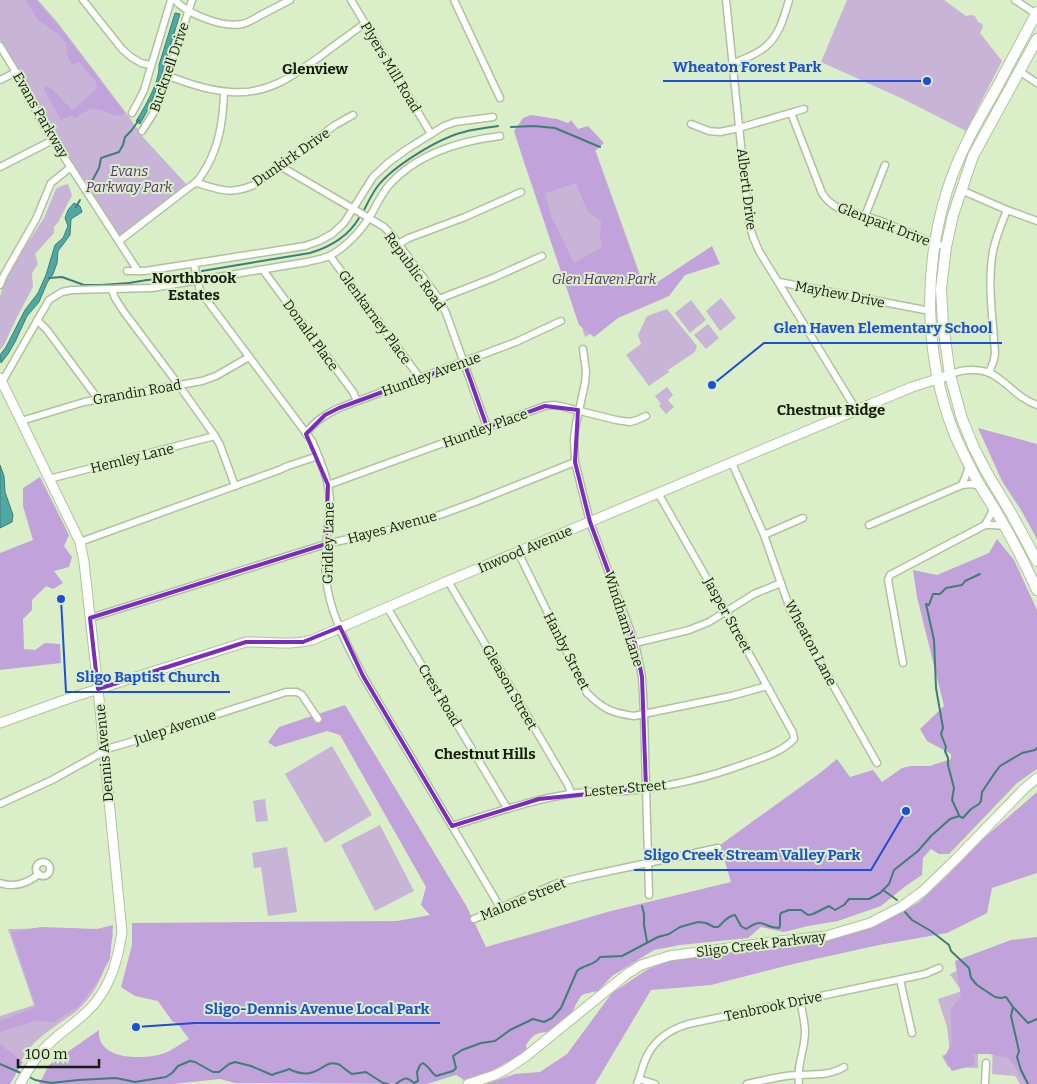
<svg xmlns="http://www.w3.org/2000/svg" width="1037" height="1084" font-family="Bitter,serif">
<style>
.green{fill:#c7b4d7}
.forest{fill:#c2a2da;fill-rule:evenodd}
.water{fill:#4ea8a3;stroke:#3d7e77}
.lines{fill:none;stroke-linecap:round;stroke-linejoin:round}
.stream{stroke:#3d7e77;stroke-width:2}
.street-casing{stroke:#afc29d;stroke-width:9}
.secondary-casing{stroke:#afc29d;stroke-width:11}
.primary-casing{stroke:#afc29d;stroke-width:12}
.street{stroke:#fff;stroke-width:6}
.secondary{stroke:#fff;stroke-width:9}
.primary{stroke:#fff;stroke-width:10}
.marked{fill:none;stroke:#7b2cbf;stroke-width:4;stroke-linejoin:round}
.labels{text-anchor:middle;stroke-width:4;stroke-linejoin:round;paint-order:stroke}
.street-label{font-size:14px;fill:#161d0f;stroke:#daefc8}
.park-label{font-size:14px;font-style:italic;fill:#5b3175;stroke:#daefc8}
.neighbourhood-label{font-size:15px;font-weight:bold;fill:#161d0f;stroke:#daefc8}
.leader{fill:none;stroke:#1d4ed8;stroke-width:2}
.callout-dot{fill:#1d4ed8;stroke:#daefc8;stroke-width:2}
.callout-label{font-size:15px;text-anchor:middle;font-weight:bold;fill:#1d4ed8;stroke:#daefc8;stroke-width:4;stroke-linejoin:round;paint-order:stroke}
</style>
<rect width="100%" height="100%" fill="#daefc8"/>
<g class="green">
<polygon points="0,0 38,0 58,23 127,114 143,137 187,185 120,236 49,128 17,68 0,40"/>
<polygon points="847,0 944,0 966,16 971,15 975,16 978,22 982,24 983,27 980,33 1002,61 966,131 903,99 821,62"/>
<polygon points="517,128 595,149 647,294 596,331 585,337"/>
<polygon points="68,184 72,195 59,221 54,227 54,233 35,254 38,264 32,273 33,287 17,317 4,345 0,350 0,296 4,284 12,267 44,218 56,189 61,186"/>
<polygon points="721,298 736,318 720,331 706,311"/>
<polygon points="691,300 706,320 690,333 675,313"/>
<polygon points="667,309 697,346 695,352 668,370 669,372 649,386 626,355 641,344 638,335 647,316"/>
<polygon points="708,324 719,338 706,349 694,335"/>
<polygon points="667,387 673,395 668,400 674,407 666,414 659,406 661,404 655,396"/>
<polygon points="332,746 372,815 325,843 285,774"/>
<polygon points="265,799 268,821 256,822 253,801"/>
<polygon points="380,825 414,891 375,911 341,845"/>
<polygon points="287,847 297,912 268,916 261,867 254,868 252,853"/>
<path d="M73 928 113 933C109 963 99 993 74 1013 60 1023 46 1032 34 1043 25 1053 20 1064 12 1074 9 1078 4 1081 0 1084V1016L34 1005 8 929Z"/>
<polygon points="960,969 978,1012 978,1068 948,1067 942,1056 950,1052 947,1027 938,999 962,991 951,976 949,975"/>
<polygon points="993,1040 1037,1084 1020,1084 1015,1076 992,1074"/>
</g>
<g class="forest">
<path d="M26 0H36L62 30 125 113C116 121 107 108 93 109 86 110 80 115 74 119L72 115 61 120 44 89 45 86 52 89 72 110 76 108 97 88 96 82 79 62 73 65 68 58 66 43 58 34 37 19Z"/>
<path d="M531 115 557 119 568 123 571 120 578 129 588 126 604 143 595 151 643 286 653 285 712 246 720 264 685 275 669 296 618 318 594 337 579 325 524 162 514 131 523 118ZM576 183 588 212 601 221 600 238 602 247 574 263 551 216 545 193Z"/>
<polygon points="978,428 1037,444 1037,539 1021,510 1002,481"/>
<polygon points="40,477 69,535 64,546 72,557 69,567 54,571 63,583 53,589 46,586 32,600 32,610 23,619 24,649 35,650 45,643 60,644 61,663 0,670 0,553 33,540 23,506 23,488"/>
<path d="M997 539 1014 560 1037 610V769L1017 783 949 854H939L931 849 923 858 922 875 907 885 881 906 838 921 808 926 784 932 761 927 748 938 680 945 654 950 612 976 598 991 584 994 581 996 575 1006 572 1014 547 1034 546 1032C535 1033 532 1036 526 1045L527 1051 491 1071 464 1080 456 1075 427 1084 235 1083 220 1079 173 1084H39L49 1065 99 1030C96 1061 145 1060 165 1053 173 1050 181 1043 189 1039L178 1024 172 1021 158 1001 135 996 121 987 132 945V923L397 921 430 915 421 905 426 887 340 735 327 731 275 747 268 742 279 727 345 705 467 907 486 947 611 911 731 882 720 845 820 773 837 759 850 777 873 770 882 782 902 768 911 766H930L951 759V754L927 741 920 729 944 706 917 597 913 570 937 575 989 553Z"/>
<polygon points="1037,792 1037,873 992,888 987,913 947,933 879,945 793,964 711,985 651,990 595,1084 486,1084 515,1074 540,1072 567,1054 612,993 648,969 672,960 827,941 893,917 919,902 947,876 985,837"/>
<polygon points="113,925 110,959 96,983 79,1006 54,1022 35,1021 0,1032 0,1021 36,1007 11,932 41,927 97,929"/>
<polygon points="1037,937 1037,1084 1026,1084 1009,1058 989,1054 973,1054 975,1065 952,1071 944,1058 952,1042 951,1009 961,996 955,961 1011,940"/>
<polygon points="0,1044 23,1062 10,1084 0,1084"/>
</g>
<g class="water">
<path d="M175 13 180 14C168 51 160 91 140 124L136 121C145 107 160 81 159 65Z"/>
<polygon points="74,203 80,206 82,212 71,219 70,235 58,251 57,263 53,274 47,283 39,302 27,316 15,342 8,354 1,363 0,355 6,347 25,310 38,293 46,275 55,245 63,238 68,226 65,218 68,210"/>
<polygon points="0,465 4,476 5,492 13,515 12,522 0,528"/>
</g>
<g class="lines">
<g class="stream">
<polyline points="511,127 534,126 555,128 600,147"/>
<polyline points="91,183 99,168 101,158 119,152 123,145 125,137 131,131 139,120"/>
<polyline points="76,207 80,200"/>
<path d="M364 210C368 202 372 194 377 187 393 166 439 138 464 132 475 129 486 128 498 126"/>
<path d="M202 271 310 253C330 247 348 237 359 218"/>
<polyline points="49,278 62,277 84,285 101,285 129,283 147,280 161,279 186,274"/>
<polyline points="959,815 952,800 954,788 948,765 948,758 945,751 946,747 941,734 943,728 936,688 934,640 926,604 929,605 933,594 940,594 946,588 962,585 965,581 980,574"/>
<polyline points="883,890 897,900"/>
<polyline points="642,906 644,914 644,925 647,942"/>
<polyline points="905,912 912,920 931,931 949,945 951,951 969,968 971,978 977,985 995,997 1001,998 1006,997 1013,1007 1028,1023 1037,1019"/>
<polyline points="1013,1007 1011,1016 1019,1051 1017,1057 1021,1070 1028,1084"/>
<polyline points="0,1064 23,1074"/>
<path d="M28 1076 35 1080 51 1083 78 1080 116 1078 135 1082 166 1077 172 1073 178 1066 190 1061 195 1062 213 1072H219L229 1064 235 1062 251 1066 272 1075C278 1072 283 1072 289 1069 319 1084 323 1056 340 1065 343 1067 348 1072 352 1074L366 1072 383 1083 388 1084"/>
<path d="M396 1084C404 1078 406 1076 414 1083L418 1081 417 1072 420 1065 423 1063C431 1068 430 1072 436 1076L453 1071 456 1068 453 1056 462 1050 481 1043 495 1041 510 1030 533 1019 544 1022 552 1018 561 1008 577 971C584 964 595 966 600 957L622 956 658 937 669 934 680 927 698 922 706 923 714 927H718C724 922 727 916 735 915L741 926 746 929C766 916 761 928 779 928L780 926V916L781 913 789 910H801L808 915 813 914 829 906 835 910 844 905 849 899H869L880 893 889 884 894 870 918 851 931 836 950 819 959 816 963 818 971 809 979 804 981 801 982 792 994 774 1000 766 1022 753 1035 750 1037 748"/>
</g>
<g class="street-casing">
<g id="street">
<polyline points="83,0 122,49 131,57 141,63 150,65"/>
<path d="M175 0C187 14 223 28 242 24 248 23 254 19 259 16 269 11 280 5 290 0"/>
<polyline points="351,0 431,134"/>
<polyline points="454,0 500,98"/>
<polyline points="726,0 749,223 753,237 759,251 857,411"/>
<polyline points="1015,0 1036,14"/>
<polyline points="0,46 14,69 44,126 138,271"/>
<path d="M733 64C743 59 755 55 764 48 779 37 784 17 789 0"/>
<polyline points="1019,71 1037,83"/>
<path d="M168 76C188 83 209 91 231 92 268 95 293 76 322 55 336 44 351 34 365 23"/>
<polyline points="0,80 16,72"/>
<polyline points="132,113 138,102 144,90 171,0"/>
<path d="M791 113 822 193C826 200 831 204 838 208L881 221 928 241 946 247"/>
<polyline points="691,124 709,131 720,132 739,128 804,109"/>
<polyline points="142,131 156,109 161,96 192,0"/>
<polyline points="280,166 369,218 384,227 392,235 439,299 446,313 487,427"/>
<polyline points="0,167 53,140"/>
<path d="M197 183C221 190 229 195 254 185L335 125 353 115"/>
<polyline points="961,190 1007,210 1037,221"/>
<polyline points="865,216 885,165"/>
<path d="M119 241 188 188C198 182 200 178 206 168 220 144 223 119 224 92"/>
<polyline points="398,244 409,238 465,217 521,192"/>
<polyline points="330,256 420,378"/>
<path d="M194 264 200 291 312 441C320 460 329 480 330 500 330 511 328 523 327 534 325 553 324 572 328 591 333 619 350 651 363 676L500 907"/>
<polyline points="263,270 353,392 357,401"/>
<polyline points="127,271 145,271 305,246 319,241 332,234 344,223 373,177 388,163 407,149 444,126 455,122 493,117"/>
<polyline points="779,282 930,311"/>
<polyline points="0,285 4,275 36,219 51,183 71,167"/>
<polyline points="112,290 115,298 124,312 178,384 215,436 220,445 235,486"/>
<polyline points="439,299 493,278 542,256"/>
<polyline points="37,320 47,330 98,399"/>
<polyline points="583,349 586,371 585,383 576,424 574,438 575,462 590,522 635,643 642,677 644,714 649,895"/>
<path d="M989 373 994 360 995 353C993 319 987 284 993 251 996 236 1002 223 1007 210"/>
<path d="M950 375C957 371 964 370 972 370 980 370 988 371 995 376 1011 386 1018 398 1037 405"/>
<path d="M2 382 49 300 62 292 72 290 152 288 307 262C315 260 323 259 329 256 344 249 362 230 370 216 377 205 381 194 390 184 418 153 460 141 500 136"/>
<polyline points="21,421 84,402 202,381 216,376 249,357"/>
<path d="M306 434C314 421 326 414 339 408L516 342 561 321"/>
<polyline points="732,463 764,535 790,609 877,763"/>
<polyline points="49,479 215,436"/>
<polyline points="328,485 545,406 554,405 560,406 616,420 630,422 637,420 646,416"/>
<polyline points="962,485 968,470 968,465"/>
<polyline points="869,525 962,485 972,484 981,487"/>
<polyline points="985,525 991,514 993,507"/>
<polyline points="764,535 803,518"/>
<polyline points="80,542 279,470 288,466 318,456"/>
<path d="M518 552 587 693C603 709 612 713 634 716L731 696 767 686"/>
<polyline points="448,581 568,785 571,793"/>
<polyline points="387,607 507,808"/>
<polyline points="90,618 326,544 389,530 437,516 475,502 575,462"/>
<polyline points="635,643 689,630 709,622 754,594 781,583"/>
<polyline points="903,663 888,580 890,575 985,525 993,525 1005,526"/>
<polyline points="0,804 52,780 110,748 144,738 286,692 297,692 302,695 318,719"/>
<path d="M452 826C491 814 530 800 570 794 592 790 614 793 635 790 675 786 713 776 750 762 765 757 783 751 794 739L793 733 726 612 658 493"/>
<circle cx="43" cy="869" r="7"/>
<path d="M0 883C15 888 27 884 39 874"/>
<polyline points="474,919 558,883 582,877 718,848"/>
<polyline points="900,980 912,1033"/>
<polyline points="639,1079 655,1084"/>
<path d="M637 1084C641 1074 643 1063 648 1054 656 1039 672 1029 688 1024L925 974 939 968"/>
<path d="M747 1084C760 1081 773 1078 786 1076 806 1073 826 1078 844 1067"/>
<path d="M799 1084C796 1066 805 1050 805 1032 805 1022 802 1011 800 1001"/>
<polyline points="985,1084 986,1063"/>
</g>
</g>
<g class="secondary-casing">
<g id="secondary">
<path d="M0 378 80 542 84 562 98 689 122 932C118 958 112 982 95 1003 83 1018 66 1028 52 1041 38 1053 29 1068 20 1084"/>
<path d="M0 723 70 698 246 642C268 641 290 646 312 640L448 581 912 387 950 375"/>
<polyline points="468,1084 495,1075 505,1070 525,1057 627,974 641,965 669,956 779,941 826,936 870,923 901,907 923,891 956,859 1025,788 1037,778"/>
</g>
</g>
<g class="primary-casing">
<g id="primary">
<path d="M1037 12C1023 38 1010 63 996 89 977 122 958 155 947 191 923 269 924 356 954 433 962 451 971 470 981 487 986 496 992 504 997 513 1012 538 1025 564 1037 590"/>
<polyline points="1037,39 973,156 953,215 946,247 941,289 943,324 950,375 962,419 974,448 987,473 1011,513 1037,561"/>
</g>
</g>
<use href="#street" class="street"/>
<use href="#secondary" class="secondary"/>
<use href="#primary" class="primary"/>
</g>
<path class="marked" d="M464 362 487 427 545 406 578 410 575 462 590 522 635 643 642 677 646 788 539 799 452 826 363 676 340 627 303 642H246L98 689 90 618 326 544 328 485 306 434 325 415 339 408Z"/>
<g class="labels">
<g class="street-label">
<text transform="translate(169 67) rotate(-71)" y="5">Bucknell Drive</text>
<text transform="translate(391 67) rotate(59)" y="5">Plyers Mill Road</text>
<text transform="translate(41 115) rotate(60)" y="5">Evans Parkway</text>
<text transform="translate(291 157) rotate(-35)" y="5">Dunkirk Drive</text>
<text transform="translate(747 189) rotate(83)" y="5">Alberti Drive</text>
<text transform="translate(884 224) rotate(21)" y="5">Glenpark Drive</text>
<text transform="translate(415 271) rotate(54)" y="5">Republic Road</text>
<text transform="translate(840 294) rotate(11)" y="5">Mayhew Drive</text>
<text transform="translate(375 317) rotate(54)" y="5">Glenkarney Place</text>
<text transform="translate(311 335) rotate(54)" y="5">Donald Place</text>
<text transform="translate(431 374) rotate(-20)" y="5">Huntley Avenue</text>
<text transform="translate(137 392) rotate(-10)" y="5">Grandin Road</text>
<text transform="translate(485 428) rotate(-20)" y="5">Huntley Place</text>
<text transform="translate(132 458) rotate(-14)" y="5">Hemley Lane</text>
<text transform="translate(392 527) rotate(-15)" y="5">Hayes Avenue</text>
<text transform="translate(328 543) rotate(-89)" y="5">Gridley Lane</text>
<text transform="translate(525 549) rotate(-23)" y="5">Inwood Avenue</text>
<text transform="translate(728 615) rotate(61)" y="5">Jasper Street</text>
<text transform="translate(624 619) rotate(72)" y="5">Windham Lane</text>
<text transform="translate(811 643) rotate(62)" y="5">Wheaton Lane</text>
<text transform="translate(567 651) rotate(63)" y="5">Hanby Street</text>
<text transform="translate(510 687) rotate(60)" y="5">Gleason Street</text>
<text transform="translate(440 695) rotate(59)" y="5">Crest Road</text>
<text transform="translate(175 727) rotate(-18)" y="5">Julep Avenue</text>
<text transform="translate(104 753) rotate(-95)" y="5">Dennis Avenue</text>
<text transform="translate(625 788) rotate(-5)" y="5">Lester Street</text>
<text transform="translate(523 899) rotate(-22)" y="5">Malone Street</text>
<text transform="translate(761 944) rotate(-7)" y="5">Sligo Creek Parkway</text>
<text transform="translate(773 1006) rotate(-12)" y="5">Tenbrook Drive</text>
</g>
<g class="park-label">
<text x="129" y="176">Evans<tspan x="129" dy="16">Parkway Park</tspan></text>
<text x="604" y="284">Glen Haven Park</text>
</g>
<g class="neighbourhood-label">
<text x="315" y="74">Glenview</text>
<text x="194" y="283">Northbrook<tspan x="194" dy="17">Estates</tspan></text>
<text x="831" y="415">Chestnut Ridge</text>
<text x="485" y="759">Chestnut Hills</text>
</g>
</g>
<path class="leader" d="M927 81L832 81H663M712 385L764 343H1002M61 599L66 692H230M906 811L871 870H634M136 1027L195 1023H440"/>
<g class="callout-dot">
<circle cx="927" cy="81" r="5"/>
<circle cx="712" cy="385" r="5"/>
<circle cx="61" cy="599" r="5"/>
<circle cx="906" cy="811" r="5"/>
<circle cx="136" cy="1027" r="5"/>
</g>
<g class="callout-label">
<text x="747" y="72">Wheaton Forest Park</text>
<text x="883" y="333">Glen Haven Elementary School</text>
<text x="148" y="682">Sligo Baptist Church</text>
<text x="752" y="860">Sligo Creek Stream Valley Park</text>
<text x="317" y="1014">Sligo-Dennis Avenue Local Park</text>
</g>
<path d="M18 1059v8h81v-8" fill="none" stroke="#161d0f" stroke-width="2.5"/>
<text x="25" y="1059" font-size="15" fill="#161d0f" stroke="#daefc8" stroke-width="4" paint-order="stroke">100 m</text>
</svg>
